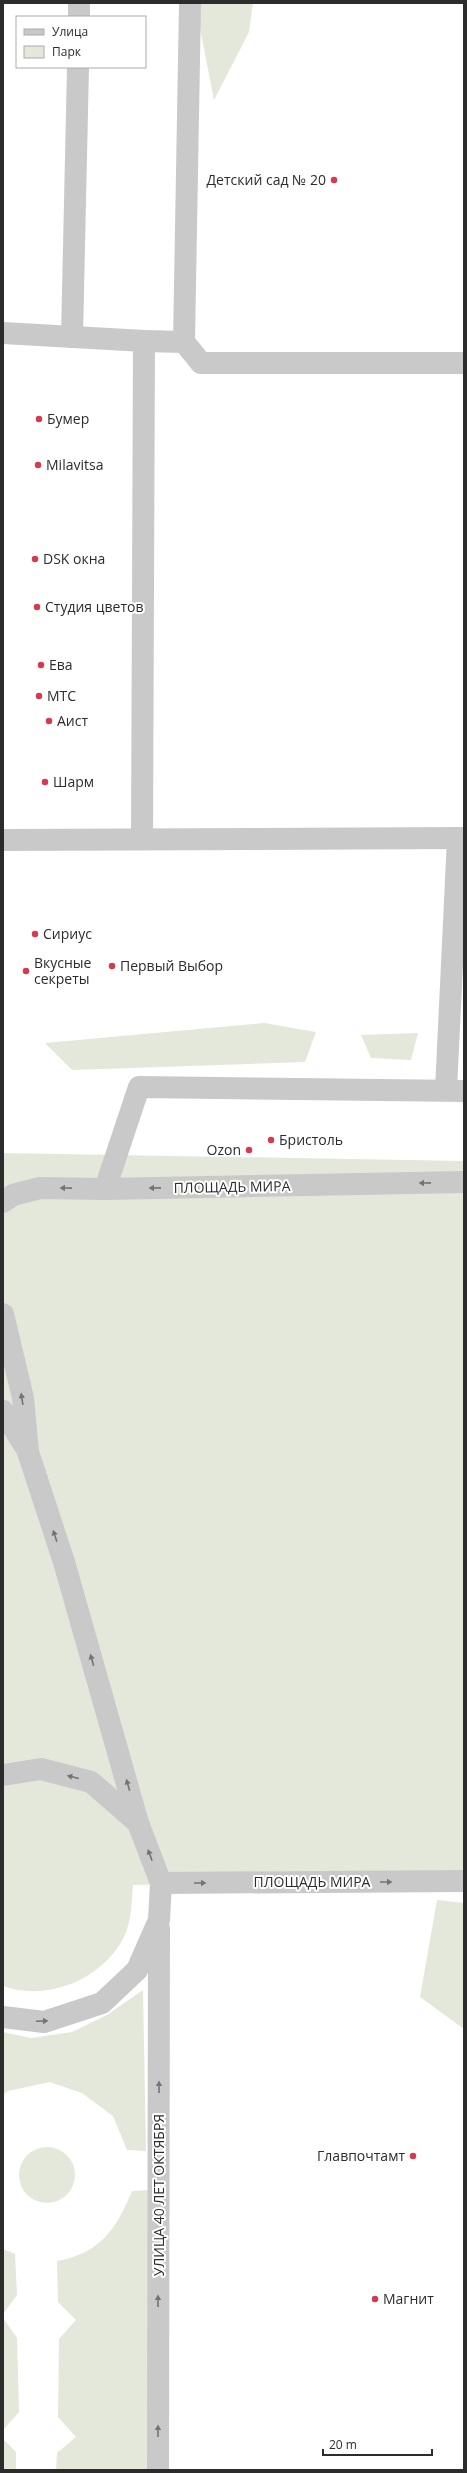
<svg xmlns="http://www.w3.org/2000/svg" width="467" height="2473" font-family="'Open Sans',sans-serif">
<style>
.green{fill:#e3e8da}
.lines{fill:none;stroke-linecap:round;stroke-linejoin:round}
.minor{stroke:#c9c9c9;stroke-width:22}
.oneway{fill:#737373}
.poi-dot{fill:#d73a4f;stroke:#fff;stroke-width:1.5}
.labels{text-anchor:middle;stroke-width:4;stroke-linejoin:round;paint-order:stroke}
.poi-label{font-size:14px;fill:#2c2c2c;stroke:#fff;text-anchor:start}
.street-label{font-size:14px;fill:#2c2c2c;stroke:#fff}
</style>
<rect width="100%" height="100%" fill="#fff"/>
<g class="green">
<polygon points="195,3 253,3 249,32 214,100"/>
<polygon points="264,1023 316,1032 305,1062 72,1070 45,1043"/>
<polygon points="418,1033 411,1060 371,1058 361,1035"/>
<path d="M3 1153 464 1161V1877L133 1885C131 1905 132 1926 120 1944 96 1982 45 2001 3 1986Z"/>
<polygon points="437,1900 464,1903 464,2029 420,1997"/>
<polygon points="143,1990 146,2151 127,2150 113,2116 82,2093 50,2082 8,2091 3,2095 3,2032 31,2038 72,2032 107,2015"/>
<circle cx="47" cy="2175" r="28"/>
<path d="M152 2190 147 2470H56L57 2453 76 2437 58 2417 59 2339 76 2320 58 2302 57 2261C100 2254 117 2228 132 2191Z"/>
<polygon points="3,2249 15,2254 17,2295 3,2314"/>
<polygon points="3,2318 17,2338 19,2412 3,2430"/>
<polygon points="3,2439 16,2452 16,2470 3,2470"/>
</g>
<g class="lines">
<g class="minor">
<polyline points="79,17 79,3"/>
<polyline points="3,333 144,341 142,839"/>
<polyline points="72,337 78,67"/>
<polyline points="144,341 184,342 190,3"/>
<polyline points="184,342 201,363 464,363"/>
<polyline points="3,840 464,838"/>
<polyline points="446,1090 458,838"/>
<polyline points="105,1189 139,1087 464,1091"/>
<polyline points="3,1202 13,1195 40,1188 105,1189 464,1182"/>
<polyline points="3,1314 23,1398 28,1452 64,1562 138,1823 161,1883 159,1920 137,1970 102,2003 44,2022 3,2017"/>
<polyline points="3,1411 26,1448"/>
<polyline points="3,1775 41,1769 91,1782 138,1823"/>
<polyline points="161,1883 464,1881"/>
<polyline points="158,2470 159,1929"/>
</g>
</g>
<defs><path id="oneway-solid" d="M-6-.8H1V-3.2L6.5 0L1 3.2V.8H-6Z"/></defs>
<g class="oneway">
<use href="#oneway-solid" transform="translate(425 1183) rotate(179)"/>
<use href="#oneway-solid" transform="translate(66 1188) rotate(-179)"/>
<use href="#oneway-solid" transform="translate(155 1188) rotate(179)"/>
<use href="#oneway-solid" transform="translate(22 1399) rotate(-99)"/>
<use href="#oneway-solid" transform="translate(55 1536) rotate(-108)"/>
<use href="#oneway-solid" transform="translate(92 1660) rotate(-106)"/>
<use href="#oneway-solid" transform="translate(73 1777) rotate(-166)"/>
<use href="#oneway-solid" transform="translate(128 1785) rotate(-106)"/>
<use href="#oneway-solid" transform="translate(150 1855) rotate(-110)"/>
<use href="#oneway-solid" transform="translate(386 1882)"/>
<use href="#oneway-solid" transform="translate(200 1883)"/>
<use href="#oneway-solid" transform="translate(42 2021) rotate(-2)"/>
<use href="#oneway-solid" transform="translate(159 2087) rotate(-90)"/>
<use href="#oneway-solid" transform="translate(158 2301) rotate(-90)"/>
<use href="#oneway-solid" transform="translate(158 2431) rotate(-90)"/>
</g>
<g class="poi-dot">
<circle cx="334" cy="180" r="4"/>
<circle cx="39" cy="419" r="4"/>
<circle cx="38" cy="465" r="4"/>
<circle cx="35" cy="559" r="4"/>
<circle cx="37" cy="607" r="4"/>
<circle cx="41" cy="665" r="4"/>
<circle cx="39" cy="696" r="4"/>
<circle cx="49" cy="721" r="4"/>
<circle cx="45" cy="782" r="4"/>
<circle cx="35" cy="934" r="4"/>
<circle cx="112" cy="966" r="4"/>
<circle cx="26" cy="971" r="4"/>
<circle cx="271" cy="1140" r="4"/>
<circle cx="249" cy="1150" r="4"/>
<circle cx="413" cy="2156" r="4"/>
<circle cx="375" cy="2299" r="4"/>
</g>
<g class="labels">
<g class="poi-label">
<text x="326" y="185" text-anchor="end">Детский сад № 20</text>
<text x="47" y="424">Бумер</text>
<text x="46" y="470">Milavitsa</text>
<text x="43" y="564">DSK окна</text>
<text x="45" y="612">Студия цветов</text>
<text x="49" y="670">Ева</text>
<text x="47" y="701">МТС</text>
<text x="57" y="726">Аист</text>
<text x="53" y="787">Шарм</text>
<text x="43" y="939">Сириус</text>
<text x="34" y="968">Вкусные<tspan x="34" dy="16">секреты</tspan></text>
<text x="120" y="971">Первый Выбор</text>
<text x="279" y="1145">Бристоль</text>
<text x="241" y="1155" text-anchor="end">Ozon</text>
<text x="405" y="2161" text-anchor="end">Главпочтамт</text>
<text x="383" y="2304">Магнит</text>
</g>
<g class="street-label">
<text transform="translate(232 1187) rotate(-1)" y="5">ПЛОЩАДЬ МИРА</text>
<text x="312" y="1887">ПЛОЩАДЬ МИРА</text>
<text transform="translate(159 2195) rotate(-90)" y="5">УЛИЦА 40 ЛЕТ ОКТЯБРЯ</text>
</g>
</g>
<rect width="467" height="2473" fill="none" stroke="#2c2c2c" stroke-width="8"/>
<rect x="16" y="16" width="130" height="52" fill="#ffffff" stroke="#ababab"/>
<rect x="24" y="29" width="20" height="6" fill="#c9c9c9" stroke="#ababab"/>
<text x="52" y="36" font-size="12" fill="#2c2c2c">Улица</text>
<rect x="24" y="46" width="20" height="12" fill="#e3e8da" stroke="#ababab"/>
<text x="52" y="56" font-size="12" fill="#2c2c2c">Парк</text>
<path d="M323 2449v6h109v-6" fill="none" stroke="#2c2c2c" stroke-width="2"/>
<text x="329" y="2449" font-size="12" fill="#2c2c2c" stroke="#ffffff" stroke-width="3" paint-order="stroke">20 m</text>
</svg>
